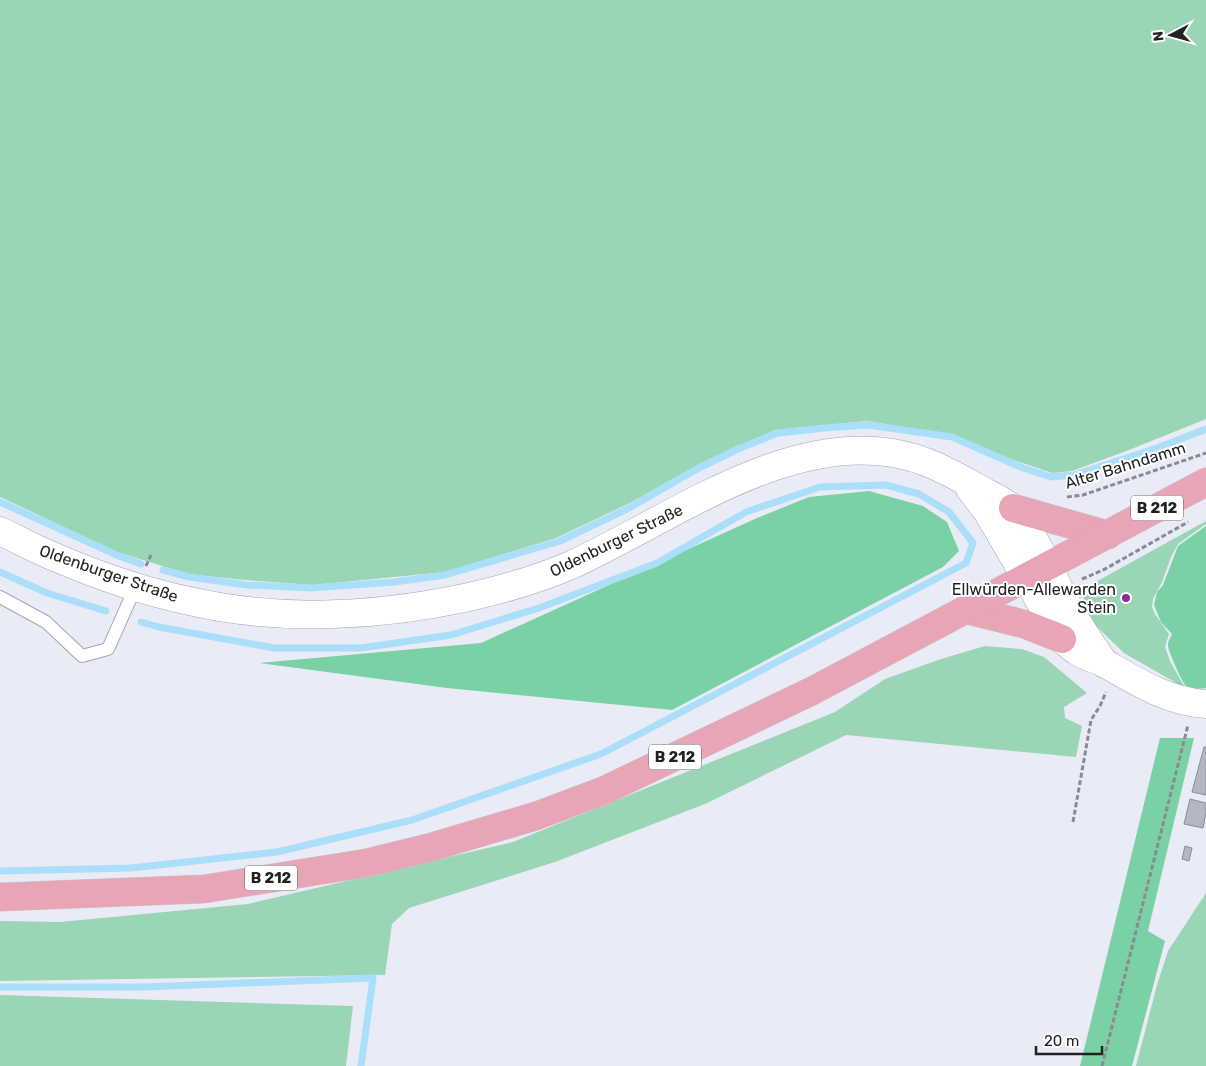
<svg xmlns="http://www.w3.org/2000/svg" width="1206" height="1066" font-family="Rubik,sans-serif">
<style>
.green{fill:#9ad5b5}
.forest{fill:#7ad1a5}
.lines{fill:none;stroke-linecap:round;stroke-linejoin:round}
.stream{stroke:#abdef8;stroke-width:7}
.building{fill:#b3b7c1;stroke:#8a8d97}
.lane-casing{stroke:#a3a6b1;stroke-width:14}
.secondary-casing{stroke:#a3a6b1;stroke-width:29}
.primary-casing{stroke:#cacacb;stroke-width:29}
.path{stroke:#898b93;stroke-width:3;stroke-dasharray:5 2.5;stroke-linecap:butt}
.lane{stroke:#fff;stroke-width:12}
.secondary{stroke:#fff;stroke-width:28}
.primary{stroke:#e8a5b6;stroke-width:28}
.poi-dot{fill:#872c98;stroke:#fff;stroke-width:2}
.labels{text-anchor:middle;stroke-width:4;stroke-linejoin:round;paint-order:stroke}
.shield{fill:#fff;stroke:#646467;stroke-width:1}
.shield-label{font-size:15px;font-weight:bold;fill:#212226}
.street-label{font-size:16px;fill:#212226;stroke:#fff}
.poi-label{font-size:16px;fill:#212226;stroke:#fff;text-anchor:end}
</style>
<rect width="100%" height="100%" fill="#e9ecf7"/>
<g class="green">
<polygon points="0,0 1206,0 1206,419 1129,450 1072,471 1052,473 996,454 952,435 867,421 775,430 701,463 630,503 556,538 445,572 313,585 245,580 188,574 117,552 0,497"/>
<polygon points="1206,521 1206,524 1178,544 1171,557 1162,582 1153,599 1152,607 1155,614 1169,634 1165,647 1170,661 1185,688 1124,653 1093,623 1083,601 1084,596 1092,584"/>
<polygon points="985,646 1022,649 1044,657 1087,693 1064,707 1065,718 1082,726 1076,757 846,735 705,804 555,862 409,908 392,924 385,975 0,981 0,921 60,922 248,904 513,842 835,712 885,679 941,659"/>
<polygon points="1206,893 1206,1066 1136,1066 1157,985 1168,951"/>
<polygon points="0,995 353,1006 346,1066 0,1066"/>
</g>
<g class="forest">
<polygon points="869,491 923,506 947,522 959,551 943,567 672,710 447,688 259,663 481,643 757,518 809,497"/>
<path d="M1206 526V688C1200 689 1191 689 1186 686 1182 682 1168 651 1168 645 1168 641 1171 637 1172 634L1161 622 1154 605 1157 592 1163 585 1178 546Z"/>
<polygon points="1160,738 1194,738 1148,931 1165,941 1132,1066 1080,1066"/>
</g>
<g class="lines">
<g class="stream">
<polyline points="0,502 119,556 141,564"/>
<polyline points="163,570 189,577 247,585 311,588 394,582 445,575 560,541 627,509 699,468 738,449 778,433 825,428 868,425 952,437 1023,468 1051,477 1074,475 1157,448 1206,429"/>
<polyline points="0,572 47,593 106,611"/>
<polyline points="0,871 131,868 277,852 412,820 601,754 966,563 973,543 949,512 919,494 886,485 820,487 746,512 657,563 539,608 451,635 361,648 274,648 159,627 141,622"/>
<polyline points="0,987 145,987 373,978 361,1066"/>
</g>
</g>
<g class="building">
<polygon points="1204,747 1206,747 1206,795 1192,792"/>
<polygon points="1190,799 1206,803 1206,813 1203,828 1184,824"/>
<polygon points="1185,846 1192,848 1189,861 1182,859"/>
</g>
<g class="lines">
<g class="lane-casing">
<polyline id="lane" points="0,597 46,622 82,656 108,649 136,586"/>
</g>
<g class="secondary-casing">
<g id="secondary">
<path d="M970 489 987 511 1062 639C1067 643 1072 648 1077 651 1086 657 1097 659 1106 664 1137 682 1169 702 1206 704"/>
<path d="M0 531C19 540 37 550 57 558 99 576 150 593 194 602 284 622 381 616 469 597 504 589 539 579 571 565 668 521 782 434 893 453 923 458 948 471 974 486 986 493 1001 499 1012 508 1017 511 1020 518 1023 523 1038 544 1048 566 1059 589 1072 616 1088 640 1105 664"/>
</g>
</g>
<g class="primary-casing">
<g id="primary">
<polyline points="1013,508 1108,535"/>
<polyline points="967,610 1024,624 1062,639"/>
<polyline points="0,897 204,889 366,863 435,846 536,816 605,790 812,691 1206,482"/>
</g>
</g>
<g class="path">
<polyline points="1067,497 1083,495 1206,453"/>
<polyline points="146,566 151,555"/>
<polyline points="1082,579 1105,569 1188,522"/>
<polyline points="1073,822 1091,720 1100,706 1106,692"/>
<polyline points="1102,1066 1188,725"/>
</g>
<use href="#lane" class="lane"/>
<use href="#secondary" class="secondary"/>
<use href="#primary" class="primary"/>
</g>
<circle class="poi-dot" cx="1126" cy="598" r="5"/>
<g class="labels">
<g class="shield">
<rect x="1131" y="495.5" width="52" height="25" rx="4"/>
<rect x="649" y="744.5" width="52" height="25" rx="4"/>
<rect x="245" y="865.5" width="52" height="25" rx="4"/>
</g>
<g class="shield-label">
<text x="1157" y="513">B 212</text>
<text x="675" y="762">B 212</text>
<text x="271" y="883">B 212</text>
</g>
<g class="street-label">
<text transform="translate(1125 465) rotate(-17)" y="6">Alter Bahndamm</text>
<text transform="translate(616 540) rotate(-26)" y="6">Oldenburger Straße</text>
<text transform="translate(109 573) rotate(19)" y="6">Oldenburger Straße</text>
</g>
<g class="poi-label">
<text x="1116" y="595">Ellwürden-Allewarden<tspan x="1116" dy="18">Stein</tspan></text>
</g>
</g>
<g transform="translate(1171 35) rotate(264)" stroke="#ffffff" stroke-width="4" paint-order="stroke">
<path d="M0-4L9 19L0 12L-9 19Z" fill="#212226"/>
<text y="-8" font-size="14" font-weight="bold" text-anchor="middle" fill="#212226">N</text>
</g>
<path d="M1036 1046v8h66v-8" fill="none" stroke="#212226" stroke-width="2.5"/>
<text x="1044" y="1046" font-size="15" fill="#212226" stroke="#ffffff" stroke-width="4" paint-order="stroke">20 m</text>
</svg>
